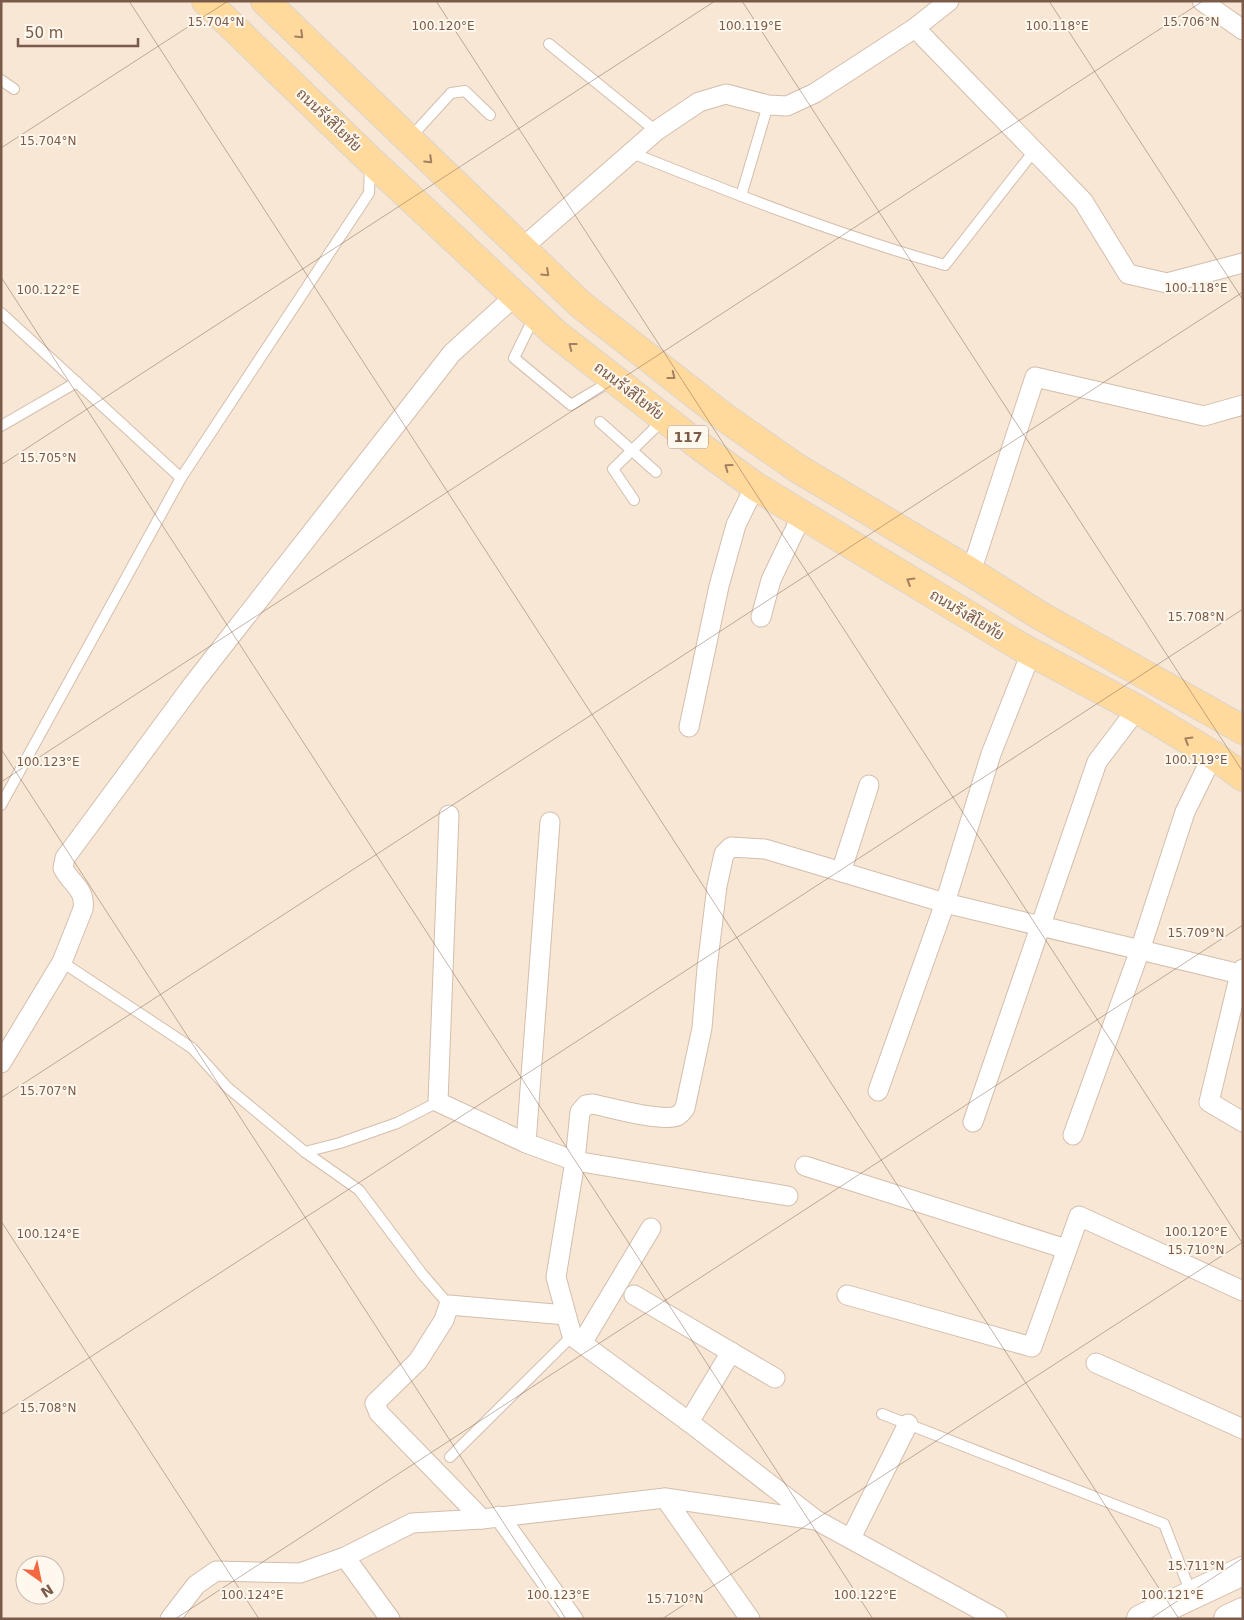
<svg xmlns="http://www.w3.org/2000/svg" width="1244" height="1620" font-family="'DejaVu Sans',Sarabun,sans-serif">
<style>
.residential{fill:#f7e7d4;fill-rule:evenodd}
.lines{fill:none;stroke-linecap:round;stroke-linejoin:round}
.service-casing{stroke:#d4bead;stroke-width:12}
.minor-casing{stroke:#d4bead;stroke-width:21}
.secondary-casing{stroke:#d7beaa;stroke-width:30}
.primary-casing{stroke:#dcd4cf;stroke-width:30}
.service{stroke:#fff;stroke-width:10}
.minor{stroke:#fff;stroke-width:19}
.secondary{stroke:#fff;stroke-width:28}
.primary{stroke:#ffda9c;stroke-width:28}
.oneway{stroke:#a28061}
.ticks{fill:none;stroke:#7a5a48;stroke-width:1;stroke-opacity:0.45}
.labels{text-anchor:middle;stroke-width:4;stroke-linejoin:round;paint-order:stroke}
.shield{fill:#fff8ee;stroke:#a2897a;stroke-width:1}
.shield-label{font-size:14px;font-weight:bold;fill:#7a5a48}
.street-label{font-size:15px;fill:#7a5a48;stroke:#fff8ee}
.ticks-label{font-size:12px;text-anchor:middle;fill:#7a5a48;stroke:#fff8ee;stroke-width:4;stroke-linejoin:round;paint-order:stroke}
</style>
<rect width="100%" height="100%" fill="#fef5e6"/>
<path class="residential" d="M1 1H1243V1619H1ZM25 1565H55V1595H25Z"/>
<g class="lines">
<g class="service-casing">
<g id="service">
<polyline points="549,44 656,131"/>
<polyline points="1,80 14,89"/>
<polyline points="409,139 451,93 465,91 490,115"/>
<path d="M632 153C735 194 838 235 945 265L1034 151"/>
<polyline points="741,196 768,105"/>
<polyline points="1,313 181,478"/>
<polyline points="534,317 514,358 571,405 613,380"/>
<polyline points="600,422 656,472"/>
<polyline points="1,426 77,382"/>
<polyline points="634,500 613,469 664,419"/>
<polyline points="1,805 181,478 369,193 370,166"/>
<polyline points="62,962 192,1048 227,1087 305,1152 359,1190 423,1275 449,1305"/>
<polyline points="305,1152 340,1143 397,1123 438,1102"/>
<polyline points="882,1414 1164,1524 1191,1593"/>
<polyline points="450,1457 572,1336"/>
</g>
</g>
<g class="minor-casing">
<g id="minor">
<polyline points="1202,1 1243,30"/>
<polyline points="915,28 1083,201 1128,274 1167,283 1243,263"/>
<polyline points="521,249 656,131 699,102 726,94 768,105 787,106 815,93 915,28 949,1"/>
<polyline points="971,572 1035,377 1204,416 1243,405"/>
<polyline points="761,617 771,580 802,515"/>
<polyline points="689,727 719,586 736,525 755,486"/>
<polyline points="449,815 438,1102 526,1143 575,1161 556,1277 572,1336 689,1422 816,1520"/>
<polyline points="841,872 869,785"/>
<polyline points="1243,969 1240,974 1209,1102 1243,1122"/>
<path d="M1 1063 62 962 83 909C86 889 71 884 63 868L65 858 194 683 452 353 516 295"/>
<polyline points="878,1091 945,903 991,754 1031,653"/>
<polyline points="973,1122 1097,762 1137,709"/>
<polyline points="1073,1135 1140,950 1185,812 1213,755"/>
<polyline points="526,1143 550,822"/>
<polyline points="805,1166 1066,1249"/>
<path d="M788 1196 575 1161 580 1112 586 1105 593 1104C612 1108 660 1122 677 1116 681 1114 683 1111 685 1108L702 1028 707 968 717 886 724 854 731 847 765 849 945 903 1240 974"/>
<polyline points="634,1295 775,1378"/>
<polyline points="847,1295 1032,1347 1079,1216 1243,1291"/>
<polyline points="582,1343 651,1228"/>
<polyline points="1096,1363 1243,1429"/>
<polyline points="689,1422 731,1352"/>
<polyline points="665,1498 750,1619"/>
<polyline points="499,1516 573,1619"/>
<polyline points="482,1519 379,1413 375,1403 418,1361 444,1320 449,1305 566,1315"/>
<polyline points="851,1538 908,1424"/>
<polyline points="345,1557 390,1619"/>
<polyline points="170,1619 196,1585 216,1571 300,1573 345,1557 412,1523 482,1519 665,1498 816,1520 997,1619"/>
</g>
</g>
<g class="secondary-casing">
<g id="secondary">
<polyline points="1141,1619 1243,1571"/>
<polyline points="1228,1619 1243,1612"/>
</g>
</g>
<g class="primary-casing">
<g id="primary">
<polyline points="206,1 370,160 555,333 701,447 755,486 776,499 1021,647 1137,709 1213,755 1243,777"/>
<polyline points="265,1 580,304 724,417 797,468 971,572 1039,615 1243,730"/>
</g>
</g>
<use href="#service" class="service"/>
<use href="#minor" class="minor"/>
<use href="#secondary" class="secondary"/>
<use href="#primary" class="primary"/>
</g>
<defs><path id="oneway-chevron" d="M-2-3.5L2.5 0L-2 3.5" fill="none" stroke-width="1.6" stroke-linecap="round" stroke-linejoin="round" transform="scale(1.25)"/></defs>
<g class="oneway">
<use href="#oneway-chevron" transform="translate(300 35) rotate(44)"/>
<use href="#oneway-chevron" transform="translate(429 160) rotate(44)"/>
<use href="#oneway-chevron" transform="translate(546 273) rotate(43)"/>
<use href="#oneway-chevron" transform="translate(572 346) rotate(-142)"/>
<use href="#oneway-chevron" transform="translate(672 376) rotate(38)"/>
<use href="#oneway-chevron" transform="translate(728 467) rotate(-144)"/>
<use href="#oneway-chevron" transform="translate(910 581) rotate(-149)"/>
<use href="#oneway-chevron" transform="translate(1188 740) rotate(-149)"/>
</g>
<path class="ticks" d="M129 1 1179 1619M436 1 1243 1244M742 1 1243 772M1049 1 1243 300M1 148 228 1M1 277 873 1619M1 465 715 1M1 749 566 1619M1 782 1203 1M1 1098 1243 292M1 1221 259 1619M1 1415 1243 609M175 1619 1243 925M662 1619 1243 1242M1150 1619 1243 1558"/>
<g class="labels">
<rect class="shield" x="668" y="425.5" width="40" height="23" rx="4"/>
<g class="shield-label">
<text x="688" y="442">117</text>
</g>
<g class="street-label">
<text transform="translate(329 120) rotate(44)" y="5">ถนนรังสิโยทัย</text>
<text transform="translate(629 391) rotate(38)" y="5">ถนนรังสิโยทัย</text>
<text transform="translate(967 615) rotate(31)" y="5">ถนนรังสิโยทัย</text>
</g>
</g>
<g class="ticks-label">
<text x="216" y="26">15.704°N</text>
<text x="1191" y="26">15.706°N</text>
<text x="443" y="30">100.120°E</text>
<text x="750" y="30">100.119°E</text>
<text x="1057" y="30">100.118°E</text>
<text x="48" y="145">15.704°N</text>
<text x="1196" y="292">100.118°E</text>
<text x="48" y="294">100.122°E</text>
<text x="48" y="462">15.705°N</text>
<text x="1196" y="621">15.708°N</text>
<text x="1196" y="764">100.119°E</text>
<text x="48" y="766">100.123°E</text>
<text x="1196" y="937">15.709°N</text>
<text x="48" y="1095">15.707°N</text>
<text x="1196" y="1236">100.120°E</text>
<text x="48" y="1238">100.124°E</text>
<text x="1196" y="1254">15.710°N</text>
<text x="48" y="1412">15.708°N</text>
<text x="1196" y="1570">15.711°N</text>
<text x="252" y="1599">100.124°E</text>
<text x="558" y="1599">100.123°E</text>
<text x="865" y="1599">100.122°E</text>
<text x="1172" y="1599">100.121°E</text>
<text x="675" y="1603">15.710°N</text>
</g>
<rect width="1244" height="1620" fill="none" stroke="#7a5a48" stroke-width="5"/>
<g transform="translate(40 1580) rotate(147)"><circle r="24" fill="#fff8ee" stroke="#cab9ac"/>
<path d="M0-4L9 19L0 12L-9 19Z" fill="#f26841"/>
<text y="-8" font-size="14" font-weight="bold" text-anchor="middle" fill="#7a5a48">N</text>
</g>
<path d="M18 38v8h120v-8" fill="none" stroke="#7a5a48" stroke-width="2.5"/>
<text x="25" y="38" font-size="15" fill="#7a5a48" stroke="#fff8ee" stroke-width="4" paint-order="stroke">50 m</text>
</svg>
